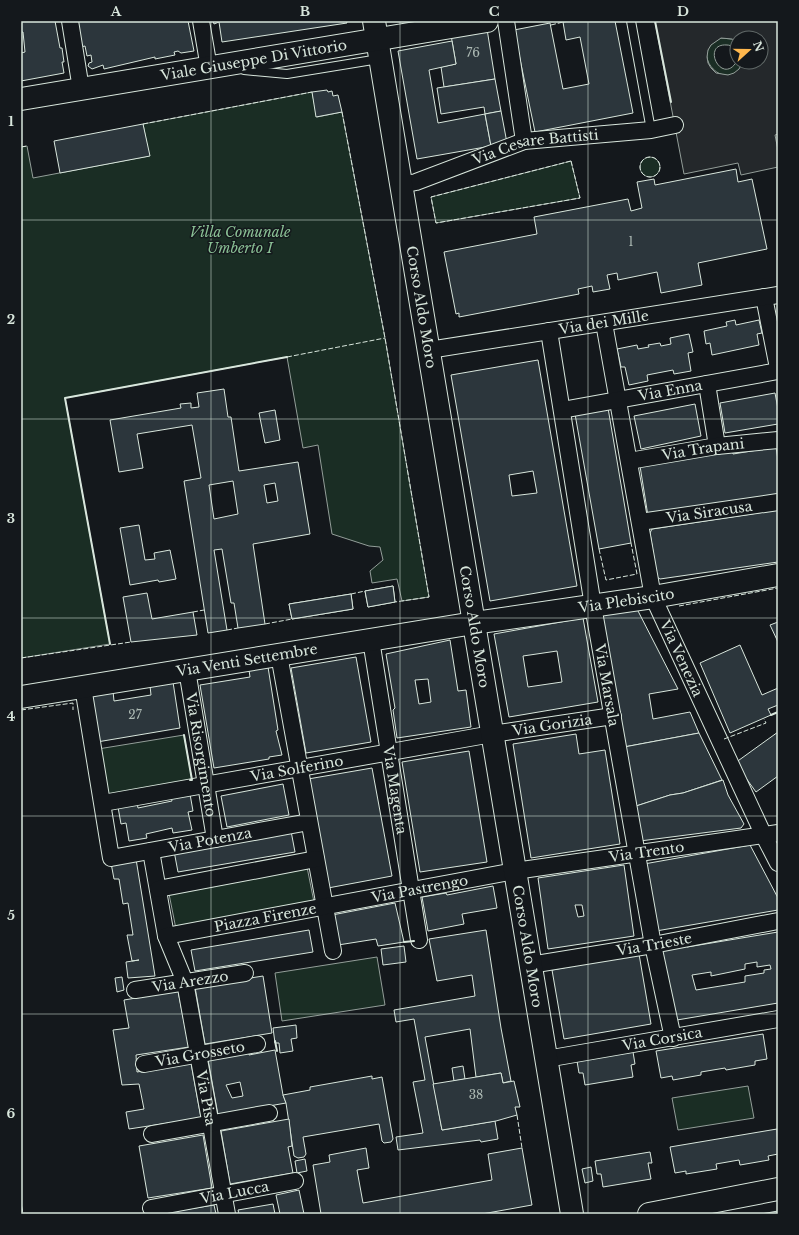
<svg xmlns="http://www.w3.org/2000/svg" width="799" height="1235" font-family="'Libre Baskerville',serif">
<style>
.green{fill:#1a2d24;stroke:#939e99}
.parking{fill:#24282b;stroke:#939e99;fill-rule:evenodd}
.building{fill:#2c363c;stroke:#d8e6dc;fill-rule:evenodd}
.lines{fill:none;stroke-linecap:round;stroke-linejoin:round}
.lane-casing{stroke:#d8e6dc;stroke-width:10}
.street-casing{stroke:#d8e6dc;stroke-width:18}
.secondary-casing{stroke:#d8e6dc;stroke-width:24}
.lane{stroke:#14181c;stroke-width:8}
.street{stroke:#14181c;stroke-width:16}
.secondary{stroke:#14181c;stroke-width:22}
.fence{stroke:#d8e6dc;stroke-width:1;stroke-dasharray:5 2;stroke-linecap:butt}
.wall{stroke:#d8e6dc;stroke-width:2}
.grid{fill:none;stroke:#d8e6dc;stroke-width:1;stroke-opacity:0.55}
.labels{text-anchor:middle;stroke-width:3;stroke-linejoin:round;paint-order:stroke}
.number-label{font-size:12px;fill:#adbab4}
.street-label{font-size:14px;fill:#d8e6dc;stroke:#14181c}
.park-label{font-size:14px;font-style:italic;fill:#8ac095;stroke:#14181c}
.neatline{fill:none;stroke:#d8e6dc;stroke-width:1.5}
.grid-label{font-size:13px;text-anchor:middle;font-weight:bold;fill:#d8e6dc}
</style>
<rect width="100%" height="100%" fill="#14181c"/>
<g class="green">
<path d="M721 38 732 39 737 42V52C735 48 731 45 727 45 700 43 722 87 737 61L743 62C730 97 684 54 721 38Z"/>
<polygon points="312,92 317,117 342,112 385,338 429,597 402,601 397,579 372,583 370,571 383,560 380,547 369,546 332,534 318,445 303,448 287,357 65,398 110,644 21,658 21,147 27,146 33,178 149,156 143,124"/>
<circle cx="650" cy="167" r="10"/>
<polygon points="571,161 580,198 436,223 431,197"/>
<polygon points="184,735 192,780 106,795 98,749"/>
<polygon points="307,867 314,902 176,929 169,894"/>
<polygon points="377,957 385,1005 282,1021 275,973"/>
<polygon points="748,1086 754,1118 678,1130 672,1098"/>
</g>
<path class="parking" d="M659 21H778V134L775 135 778 150V167L741 175 738 163 684 174 655 22ZM721 38 732 39 737 42V38H761V62H743L739 69 734 73 728 75 716 73 711 68 708 63 707 57 708 50 711 45Z"/>
<g class="building">
<polygon points="21,21 55,21 60,48 62,48 64,62 62,62 64,73 21,81 21,53 25,52 23,32 21,32"/>
<polygon points="78,21 188,21 194,51 181,53 178,51 174,52 175,55 155,59 155,57 104,69 103,65 92,69 88,66 89,63 92,62 91,55 87,56 85,46 81,47"/>
<polygon points="213,21 346,21 347,23 222,42 219,22 214,24"/>
<polygon points="570,21 615,21 633,113 535,132 514,30 550,23 563,89 589,84 580,37 566,40 563,22"/>
<polygon points="487,29 495,79 444,87 441,67 456,64 451,35"/>
<polygon points="452,41 456,64 429,70 438,123 485,114 491,146 417,159 398,51"/>
<polygon points="495,79 501,111 485,114 484,107 441,114 437,88"/>
<polygon points="327,90 328,92 332,91 333,96 338,95 342,112 316,117 312,92"/>
<polygon points="501,111 507,143 491,146 485,114"/>
<polygon points="143,124 150,156 60,173 54,141"/>
<polygon points="736,169 738,182 752,179 767,249 698,263 702,285 661,293 657,272 618,280 617,273 607,275 610,289 593,292 592,286 578,289 579,294 459,317 459,313 456,314 444,252 537,234 534,217 628,199 631,211 642,208 637,182 654,179 655,185"/>
<polygon points="735,320 736,325 759,320 762,333 757,334 759,345 712,355 710,343 706,344 704,331 727,326 726,322"/>
<polygon points="689,334 693,352 688,353 691,371 674,374 673,370 647,375 648,381 629,385 625,367 621,367 617,349 637,345 638,349 649,347 648,345 660,343 661,346 671,344 670,338"/>
<path d="M538 360 577 586 490 601 451 375ZM533 471 537 493 512 496 509 475Z"/>
<path d="M224 389 228 417H231L239 471 298 462 310 534 253 544 265 624 238 628 234 603H231L222 549 214 550 227 630 208 633 184 481 201 478 192 425 137 434 143 468 119 472 110 420 181 408 180 404 191 403V408L199 407 197 393ZM233 481 238 514 214 519 209 485ZM275 483 278 501 267 503 264 485Z"/>
<polygon points="775,393 778,409 778,424 725,433 720,403"/>
<polygon points="695,404 701,436 641,449 634,416"/>
<polygon points="608,408 631,543 599,549 575,414"/>
<polygon points="275,410 280,440 265,443 259,413"/>
<polygon points="776,447 778,460 778,495 648,516 640,466 732,450 733,454"/>
<polygon points="778,510 778,562 660,579 657,577 650,533 652,529"/>
<polygon points="139,525 145,560 155,559 154,553 170,550 176,579 159,582 158,580 130,585 120,528"/>
<polygon points="393,586 395,602 368,607 365,591"/>
<polygon points="393,586 395,602 368,607 365,591"/>
<polygon points="147,593 152,619 193,612 197,635 131,642 123,597"/>
<polygon points="351,594 353,609 292,619 289,604"/>
<polygon points="351,594 353,609 292,619 289,604"/>
<polygon points="637,609 678,689 649,694 653,719 690,712 699,733 624,747 600,615"/>
<path d="M583 618 598 702 509 717 494 634ZM557 651 562 682 528 687 523 656Z"/>
<polygon points="778,622 778,642 770,625"/>
<path d="M450 640 458 691 466 690 471 727 397 738 393 710 395 708 386 654ZM428 679 431 702 419 704 415 680Z"/>
<polygon points="740,645 762,695 778,688 778,705 768,709 771,715 730,733 700,663"/>
<polygon points="356,657 371,742 306,753 291,668"/>
<polygon points="268,667 278,730 276,731 282,755 269,757 269,759 214,768 200,685 250,677 249,670"/>
<polygon points="173,682 180,728 97,742 90,695 113,691 114,701 151,695 150,686"/>
<polygon points="778,732 778,776 756,792 735,763"/>
<polygon points="699,733 722,780 683,793 670,795 633,807 624,747"/>
<polygon points="576,734 579,754 605,750 620,844 531,858 513,744"/>
<polygon points="469,751 487,862 420,872 402,762"/>
<polygon points="372,768 392,876 328,888 308,779"/>
<polygon points="723,780 728,795 744,824 741,828 640,841 633,807 670,795 683,793"/>
<polygon points="283,784 289,815 227,827 221,796"/>
<polygon points="190,794 193,811 188,812 192,830 173,833 172,828 146,834 147,838 129,841 126,823 121,824 118,807 137,803 138,808 172,801 171,797"/>
<polygon points="291,831 295,852 178,872 174,851"/>
<polygon points="750,845 778,898 778,910 656,931 644,864"/>
<polygon points="136,859 155,976 128,978 126,962 139,960 132,961 127,935 133,935 128,903 123,904 119,879 114,879 111,863"/>
<path d="M624 865 634 936 548 949 538 878ZM575 905H582L584 916 578 917Z"/>
<polygon points="493,886 497,908 462,914 464,924 428,931 422,897 446,893 447,895"/>
<polygon points="395,903 404,942 378,946 376,939 338,945 332,915"/>
<polygon points="309,930 313,952 195,971 191,950"/>
<polygon points="486,930 501,1028 511,1081 503,1083 501,1073 476,1077 470,1029 425,1037 442,1130 495,1121 498,1139 481,1142 480,1140 398,1150 396,1137 423,1133 413,1082 425,1080 414,1019 396,1022 394,1010 475,996 472,975 437,981 429,939"/>
<path d="M778 932V1003L671 1021 658 950 687 944V947ZM757 962V967L770 965 771 969 764 970V973L745 976V982L696 990 692 975 711 972V976L745 969V964Z"/>
<polygon points="404,946 406,962 383,965 381,949"/>
<polygon points="639,954 651,1024 564,1039 552,970"/>
<polygon points="263,976 272,1033 205,1044 195,987"/>
<polygon points="122,977 124,990 117,992 115,978"/>
<polygon points="178,991 189,1047 136,1055 137,1072 191,1063 201,1118 129,1129 126,1112 144,1109 139,1084 122,1085 113,1030 129,1028 124,1000"/>
<polygon points="296,1025 297,1038 291,1039 293,1051 280,1053 279,1043 275,1043 273,1028"/>
<polygon points="763,1034 767,1059 755,1061 755,1065 726,1070 725,1068 701,1072 701,1075 673,1080 672,1076 661,1078 656,1051"/>
<path d="M275 1050 283 1095 286 1103 218 1115 208 1059 249 1052V1055ZM240 1082 243 1096 232 1098 226 1085Z"/>
<polygon points="633,1052 635,1064 631,1065 633,1077 585,1085 583,1073 579,1073 577,1061"/>
<polygon points="463,1066 465,1079 454,1081 452,1068"/>
<polygon points="501,1073 503,1083 514,1081 520,1107 515,1107 517,1115 496,1121 442,1130 433,1084"/>
<polygon points="372,1076 372,1079 382,1077 393,1139 391,1142 384,1143 382,1141 379,1124 303,1137 306,1154 304,1157 298,1158 294,1156 286,1103 283,1095 310,1090 310,1087"/>
<polygon points="289,1119 292,1146 288,1147 293,1173 230,1184 221,1131"/>
<polygon points="777,1129 778,1154 768,1156 769,1160 740,1165 739,1160 716,1164 717,1169 686,1174 686,1171 675,1173 670,1147"/>
<polygon points="203,1135 212,1188 148,1198 139,1146"/>
<polygon points="366,1148 369,1168 357,1170 363,1203 492,1180 488,1154 522,1148 532,1205 482,1214 321,1214 313,1165 330,1162 329,1155"/>
<polygon points="650,1152 652,1163 648,1163 651,1179 603,1187 601,1174 597,1174 595,1161"/>
<polygon points="305,1159 307,1171 297,1173 295,1161"/>
<polygon points="591,1167 593,1181 585,1183 582,1169"/>
<polygon points="299,1190 304,1214 280,1214 276,1195"/>
<polygon points="273,1204 275,1214 239,1214 238,1210"/>
<polygon points="214,1205 216,1214 157,1214"/>
<polygon points="778,1211 778,1214 761,1214"/>
</g>
<g class="lines">
<g class="lane-casing">
<g id="lane">
<polyline points="631,21 651,130"/>
<polyline points="244,70 287,74 379,59"/>
</g>
</g>
<g class="street-casing">
<g id="street">
<polyline points="70,21 81,89"/>
<polyline points="201,21 209,68"/>
<polyline points="506,21 524,141"/>
<path id="s1" d="M401 185 416 182 524 141 651 130 675 125"/>
<polyline points="764,297 778,368"/>
<path id="s2" d="M604 323 653 597 764 836 778 863"/>
<path id="s3" d="M549 331 593 606 653 945 673 1038"/>
<path id="s4" d="M429 350 778 295"/>
<polyline points="707,384 717,446"/>
<path id="s5" d="M562 410 778 371"/>
<path id="s6" d="M629 461 717 446 778 440"/>
<path id="s7" d="M640 522 778 502"/>
<path id="s8" d="M371 640 419 940"/>
<polyline points="279,655 333,951"/>
<path id="s9" d="M187 670 215 839"/>
<path id="s10" d="M83 687 111 858 309 822"/>
<path id="s11" d="M103 803 492 734 613 716"/>
<path id="s12" d="M151 851 166 936 185 982 227 1214"/>
<polyline points="158,889 316,859"/>
<path id="s13" d="M166 936 515 871 778 833"/>
<path id="s14" d="M530 965 653 945 778 921"/>
<path id="s15" d="M135 990 245 973"/>
<path id="s16" d="M546 1059 778 1019"/>
<path id="s17" d="M144 1064 257 1044"/>
<polyline points="152,1134 269,1113"/>
<path id="s18" d="M151 1208 295 1181"/>
</g>
</g>
<g class="secondary-casing">
<g id="secondary">
<path id="s19" d="M374 21 572 1214"/>
<path id="s20" d="M21 99 487 21"/>
<path id="s21" d="M21 697 474 623 653 597 778 575"/>
<polyline points="649,1214 778,1189"/>
</g>
</g>
<use href="#lane" class="lane"/>
<use href="#street" class="street"/>
<use href="#secondary" class="secondary"/>
<g class="fence">
<polyline points="551,25 563,22"/>
<polyline points="342,112 385,338 429,597 395,602"/>
<polyline points="143,124 312,92"/>
<polyline points="21,147 27,146"/>
<circle cx="650" cy="167" r="10"/>
<polygon points="571,161 580,198 436,223 431,197"/>
<polyline points="287,357 385,338"/>
<polyline points="599,549 606,580 637,574 631,543"/>
<polyline points="351,594 365,591"/>
<polyline points="679,606 778,588"/>
<polyline points="193,612 204,610"/>
<polyline points="265,624 292,619"/>
<polyline points="227,630 238,628"/>
<polyline points="21,658 131,642"/>
<polyline points="21,710 73,703 73,710"/>
<polyline points="724,739 766,723 764,719"/>
<polyline points="517,1115 522,1148"/>
</g>
<g class="wall">
<polyline points="655,21 671,102"/>
<polyline points="110,644 65,398 287,357"/>
<polyline points="771,715 778,712"/>
<polyline points="184,735 192,780 190,780"/>
<polyline points="404,942 414,941"/>
<polyline points="275,1041 277,1051"/>
<polyline points="21,1206 22,1211"/>
</g>
</g>
<path class="grid" d="M211 21V1214M400 21V1214M588 21V1214M21 220H778M21 419H778M21 618H778M21 816H778M21 1014H778"/>
<g class="labels">
<g class="number-label">
<text x="473" y="57">76</text>
<text x="631" y="246">1</text>
<text x="135" y="719">27</text>
<text x="476" y="1099">38</text>
</g>
<g class="street-label">
<text dy="5" stroke="none"><textPath href="#s20" startOffset="236">Viale Giuseppe Di Vittorio</textPath></text>
<text dy="5" stroke="none"><textPath href="#s1" startOffset="141">Via Cesare Battisti</textPath></text>
<text dy="5" stroke="none"><textPath href="#s19" startOffset="290">Corso Aldo Moro</textPath></text>
<text dy="5" stroke="none"><textPath href="#s4" startOffset="177">Via dei Mille</textPath></text>
<text dy="5" stroke="none"><textPath href="#s5" startOffset="110">Via Enna</textPath></text>
<text dy="5" stroke="none"><textPath href="#s6" startOffset="75">Via Trapani</textPath></text>
<text dy="5" stroke="none"><textPath href="#s7" startOffset="70">Via Siracusa</textPath></text>
<text dy="5" stroke="none"><textPath href="#s21" startOffset="613">Via Plebiscito</textPath></text>
<text dy="5" stroke="none"><textPath href="#s19" startOffset="614">Corso Aldo Moro</textPath></text>
<text dy="5" stroke="none"><textPath href="#s2" startOffset="346">Via Venezia</textPath></text>
<text dy="5" stroke="none"><textPath href="#s21" startOffset="229">Via Venti Settembre</textPath></text>
<text dy="5" stroke="none"><textPath href="#s3" startOffset="359">Via Marsala</textPath></text>
<text dy="5" stroke="none"><textPath href="#s11" startOffset="456">Via Gorizia</textPath></text>
<text dy="5" stroke="none"><textPath href="#s9" startOffset="86">Via Risorgimento</textPath></text>
<text dy="5" stroke="none"><textPath href="#s11" startOffset="197">Via Solferino</textPath></text>
<text dy="5" stroke="none"><textPath href="#s8" startOffset="152">Via Magenta</textPath></text>
<text dy="5" stroke="none"><textPath href="#s10" startOffset="274">Via Potenza</textPath></text>
<text dy="5" stroke="none"><textPath href="#s13" startOffset="488">Via Trento</textPath></text>
<text dy="5" stroke="none"><textPath href="#s13" startOffset="258">Via Pastrengo</textPath></text>
<text dy="5" stroke="none"><textPath href="#s13" startOffset="101">Piazza Firenze</textPath></text>
<text dy="5" stroke="none"><textPath href="#s14" startOffset="126">Via Trieste</textPath></text>
<text dy="5" stroke="none"><textPath href="#s19" startOffset="938">Corso Aldo Moro</textPath></text>
<text dy="5" stroke="none"><textPath href="#s15" startOffset="56">Via Arezzo</textPath></text>
<text dy="5" stroke="none"><textPath href="#s16" startOffset="118">Via Corsica</textPath></text>
<text dy="5" stroke="none"><textPath href="#s17" startOffset="57">Via Grosseto</textPath></text>
<text dy="5" stroke="none"><textPath href="#s12" startOffset="254">Via Pisa</textPath></text>
<text dy="5" stroke="none"><textPath href="#s18" startOffset="85">Via Lucca</textPath></text>
</g>
<g class="park-label">
<text x="240" y="237">Villa Comunale<tspan x="240" dy="16">Umberto I</tspan></text>
</g>
</g>
<rect width="799" height="1235" fill="none" stroke="#14181c" stroke-width="44"/>
<g transform="translate(749 50) rotate(69)"><circle r="19" fill="#14181c" stroke="#626a69"/>
<path d="M0-3L7 15L0 10L-7 15Z" fill="#ffb74d"/>
<text y="-6" font-size="11" font-weight="bold" text-anchor="middle" fill="#d8e6dc">N</text>
</g>
<rect x="22" y="22" width="755" height="1191" class="neatline"/>
<g class="grid-label">
<text x="116" y="16">A</text>
<text x="305" y="16">B</text>
<text x="494" y="16">C</text>
<text x="683" y="16">D</text>
<text x="11" y="126">1</text>
<text x="11" y="324">2</text>
<text x="11" y="523">3</text>
<text x="11" y="721">4</text>
<text x="11" y="920">5</text>
<text x="11" y="1118">6</text>
</g>
</svg>
